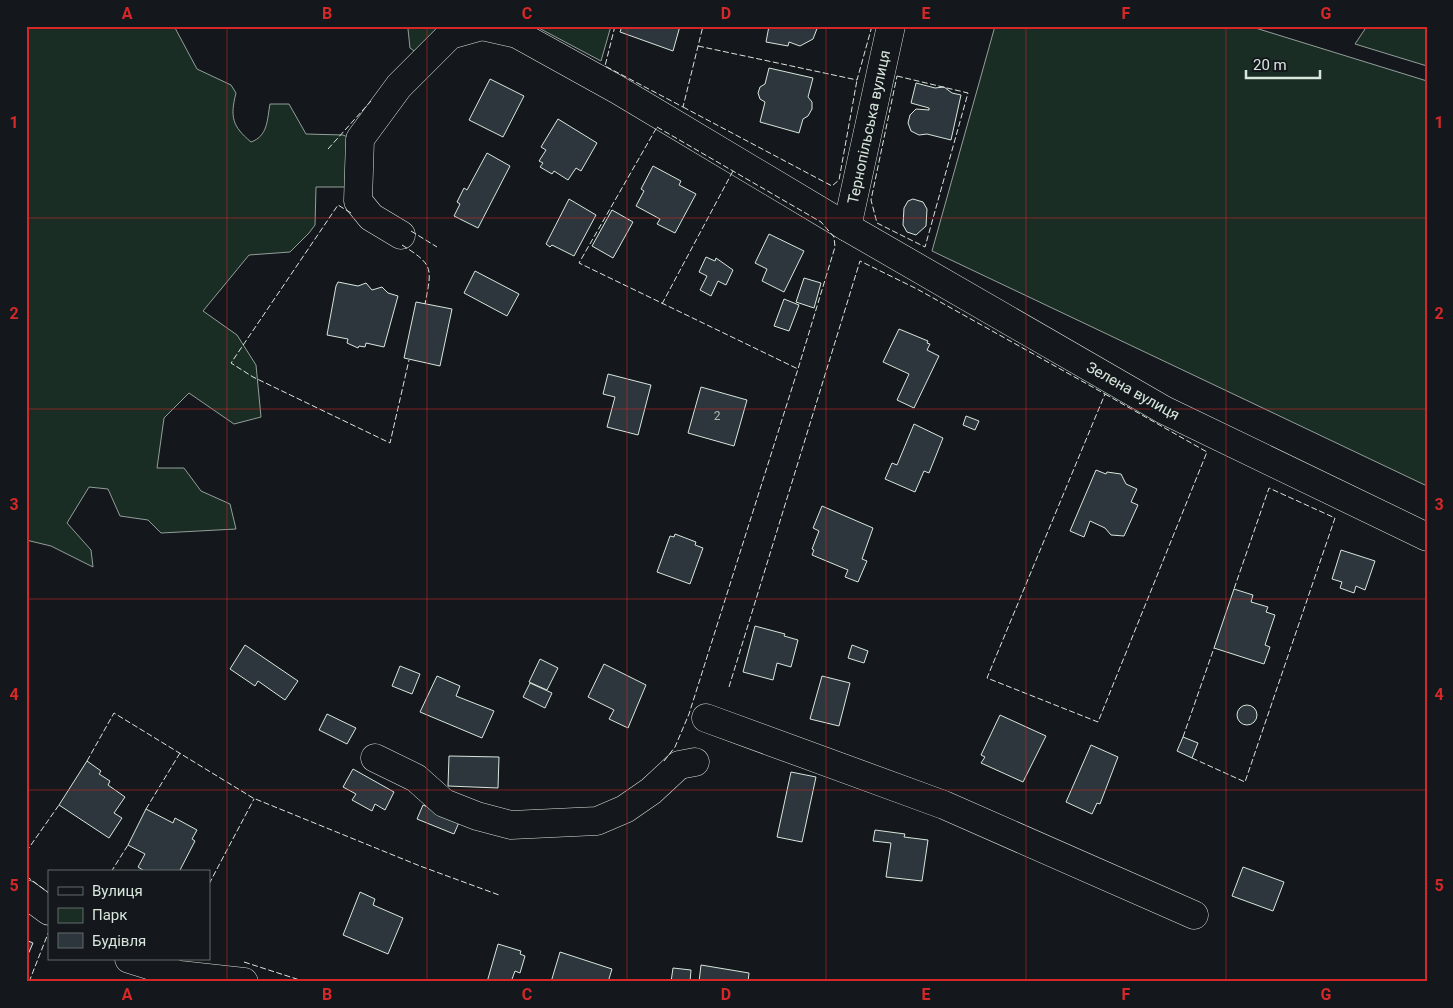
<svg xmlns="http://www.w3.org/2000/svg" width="1453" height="1008" font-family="Roboto,sans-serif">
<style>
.green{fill:#1a2d24;stroke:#939e99}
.building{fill:#2c363c;stroke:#d8e6dc}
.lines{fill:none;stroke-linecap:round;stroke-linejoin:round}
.minor-casing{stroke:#d8e6dc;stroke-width:29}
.minor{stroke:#14181c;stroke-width:28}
.fence{stroke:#d8e6dc;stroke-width:1;stroke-dasharray:6 2.5;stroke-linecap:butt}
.grid{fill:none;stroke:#d62828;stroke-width:1;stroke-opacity:0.55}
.labels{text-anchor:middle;stroke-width:4;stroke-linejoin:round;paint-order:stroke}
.number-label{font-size:12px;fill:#adbab4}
.street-label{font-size:15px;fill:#d8e6dc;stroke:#14181c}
.neatline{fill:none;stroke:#d62828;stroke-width:2}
.grid-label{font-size:16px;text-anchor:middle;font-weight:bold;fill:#d62828}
</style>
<rect width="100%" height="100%" fill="#14181c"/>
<g class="green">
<path d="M26 26H174L197 69 231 85 236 93C230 117 232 126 251 142 268 136 267 120 270 104H289L306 134 343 135 350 138 347 187H316L315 225 309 233 290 252 249 255 203 311 237 335 256 365 261 417 234 424 189 393 164 418 157 468H184L201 491 230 504 236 529 161 533 148 520 120 516 108 489 89 487 67 523 91 550 93 567 51 546 26 540Z"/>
<polygon points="405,26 482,26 426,59 410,48 408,29"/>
<polygon points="535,26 611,26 601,61"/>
<polygon points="995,26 1249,26 1427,81 1427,486 932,251"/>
<polygon points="1367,26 1427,26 1427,66 1355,44"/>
</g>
<g class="building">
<polygon points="622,26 680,26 673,51 620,32"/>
<polygon points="769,26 818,26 813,39 800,46 789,42 788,46 766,42"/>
<polygon points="769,68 813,78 808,97 812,102 812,109 808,116 803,119 799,133 760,122 765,102 760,99 758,93 760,87 765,84"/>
<polygon points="490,79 524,96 503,137 469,120"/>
<polygon points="916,83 935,88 944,87 952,93 961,95 951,140 927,134 919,135 911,131 908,123 910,115 916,109 929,110 929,108 911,103"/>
<polygon points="558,119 597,143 581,171 576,168 568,180 554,171 552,174 540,167 543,163 539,161 546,150 541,147"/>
<polygon points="487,153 510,166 478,228 454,216 460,204 457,202 464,188 467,190"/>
<polygon points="653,166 681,181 679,185 696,194 675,233 657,224 660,219 636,206 644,191 641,189"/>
<polygon points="569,199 596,215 574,256 552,245 550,247 546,244"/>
<polygon points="913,199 923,202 927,209 926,226 916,235 907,232 903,225 904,208 908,201"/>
<polygon points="612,210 633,222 613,258 592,246"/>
<polygon points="769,234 804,251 784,292 762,281 767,269 755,263"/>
<polygon points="706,257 715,261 716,258 733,270 726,285 718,281 711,296 700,290 707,276 699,272"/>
<polygon points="475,271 519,294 507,316 464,293"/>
<polygon points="804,278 821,283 814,308 796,302"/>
<polygon points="338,282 358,286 366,283 372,290 382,287 388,293 398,296 384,347 366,343 365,347 359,346 358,348 347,343 348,339 327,335 336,286"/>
<polygon points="784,299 799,305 789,331 774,326"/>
<polygon points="416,302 452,309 440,366 404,358"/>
<polygon points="899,329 928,341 927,343 930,344 927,350 939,356 914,408 897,400 909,374 883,362"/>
<polygon points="608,374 651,385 638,435 607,427 615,397 603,394"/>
<polygon points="701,387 747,400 734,446 688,433"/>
<polygon points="966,416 979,421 975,430 963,425"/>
<polygon points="914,424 943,438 929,473 924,471 915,492 885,479 892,463 897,465"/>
<polygon points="1096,470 1106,474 1107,472 1121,474 1126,484 1137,489 1131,502 1138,505 1124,536 1111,535 1105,528 1090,521 1084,537 1070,531"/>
<polygon points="822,506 873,528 862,559 867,561 858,582 845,577 848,570 812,555 814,550 812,549 819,531 813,528"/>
<polygon points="675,534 696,542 695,545 703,548 690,584 657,572 670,536 674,537"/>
<polygon points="1341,550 1375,561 1365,590 1356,586 1354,593 1340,588 1342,582 1332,579"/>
<polygon points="1234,589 1253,595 1251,602 1268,607 1266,612 1275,615 1265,645 1270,647 1264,664 1214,648"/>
<polygon points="755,626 785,634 784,636 798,640 791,667 777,663 773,680 743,672"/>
<polygon points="245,645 298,681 285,700 258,681 255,686 230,669"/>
<polygon points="852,645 868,651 864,663 848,658"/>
<polygon points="540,659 558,668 547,690 529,682"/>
<polygon points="604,664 646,685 628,728 609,719 614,710 588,697"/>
<polygon points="400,666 420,674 412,694 392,686"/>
<polygon points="437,676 460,686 456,696 494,711 482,738 420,712"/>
<polygon points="822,676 850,683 839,726 810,719"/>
<polygon points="530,683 552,693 545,708 523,697"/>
<circle cx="1247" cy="715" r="10"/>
<polygon points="327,714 356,728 347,744 319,730"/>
<polygon points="1000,715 1046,736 1023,782 981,763 985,757 981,755"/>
<polygon points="1183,737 1198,743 1192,758 1177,751"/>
<polygon points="1091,745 1118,757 1100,804 1097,803 1092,814 1066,802"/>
<polygon points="449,756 499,757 498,788 448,786"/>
<polygon points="87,761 101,771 99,774 110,781 108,785 125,797 114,813 122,818 109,838 59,805"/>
<polygon points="353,769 394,792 385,810 375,804 372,811 352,800 356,794 343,787"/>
<polygon points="791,772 816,777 802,842 777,837"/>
<polygon points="423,805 460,820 454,834 417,819"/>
<polygon points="146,809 173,823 175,818 197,830 192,839 195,841 179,872 146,872 138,867 145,854 128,845"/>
<polygon points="875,830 905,834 904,837 928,840 922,881 886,877 891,843 873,841"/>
<polygon points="1243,867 1284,882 1273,911 1232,896"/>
<polygon points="360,892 375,899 373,905 403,918 388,954 343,935"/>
<polygon points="26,940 33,943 26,959"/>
<polygon points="498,944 521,951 520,954 525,956 520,973 515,971 511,982 487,982"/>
<polygon points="560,952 612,969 608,982 551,982"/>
<polygon points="701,965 749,973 748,982 699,982"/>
<polygon points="673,968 691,970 690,982 671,982"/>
</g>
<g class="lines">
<g class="minor-casing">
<g id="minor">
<polyline points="847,227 891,26"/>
<polyline points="401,235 371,217 358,201 360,139 399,86 450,35 482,26 517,34 618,90 847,227 1164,410 1427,537"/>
<polyline points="706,718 944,805 1194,915"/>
<polyline points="375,758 416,778 444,803 477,816 511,825 597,821 625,809 651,791 679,765 695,762"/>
<polyline points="26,894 49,911"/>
<polyline points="129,959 180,975 244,982"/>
</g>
</g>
<use href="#minor" class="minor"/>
<g class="fence">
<polyline points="615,26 605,66 683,107 703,26"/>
<polyline points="698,46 857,80 872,26"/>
<polygon points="897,76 968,93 925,247 877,223 871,200"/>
<polyline points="683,107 832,186 839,180 857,80"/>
<polygon points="657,127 821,222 834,237 835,247 798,369 579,263"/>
<polyline points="328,149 371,101"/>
<polyline points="351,213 338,205 231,363 253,377 390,443 409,360"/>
<polyline points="411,231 437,247"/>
<path d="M402 245C434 265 432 268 425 304"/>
<polyline points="662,304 733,171"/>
<polygon points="1105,394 1207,452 1098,722 987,678"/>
<polyline points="729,687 860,261 917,289 1105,394"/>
<polyline points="1183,737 1214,648"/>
<polyline points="1192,758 1245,782 1335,518 1269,488 1234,589"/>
<polyline points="87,761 114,713 253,798 420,866 499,895"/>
<polyline points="664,761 675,747 689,714 798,369"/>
<polyline points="146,809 180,753"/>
<polyline points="26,852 59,805"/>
<polyline points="111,872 128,845"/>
<polyline points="26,876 49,893"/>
<polyline points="209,884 254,799"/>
<polyline points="244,962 306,982"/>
<polyline points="29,982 49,931"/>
</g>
</g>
<path class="grid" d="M227 26V982M427 26V982M627 26V982M826 26V982M1026 26V982M1226 26V982M26 218H1427M26 409H1427M26 599H1427M26 790H1427"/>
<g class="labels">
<g class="number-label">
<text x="717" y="420">2</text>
</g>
<g class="street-label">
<text transform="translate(869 127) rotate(-78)" y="5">Тернопільська вулиця</text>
<text transform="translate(1133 391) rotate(29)" y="5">Зелена вулиця</text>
</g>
</g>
<rect width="1453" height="1008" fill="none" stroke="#14181c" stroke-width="55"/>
<rect x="48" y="870" width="162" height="90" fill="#14181c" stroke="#626a69"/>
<rect x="58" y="887" width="25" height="8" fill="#14181c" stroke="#626a69"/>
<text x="92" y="896" font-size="15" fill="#d8e6dc">Вулиця</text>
<rect x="58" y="908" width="25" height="15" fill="#1a2d24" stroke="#626a69"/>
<text x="92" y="920" font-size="15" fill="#d8e6dc">Парк</text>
<rect x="58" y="933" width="25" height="15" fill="#2c363c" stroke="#626a69"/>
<text x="92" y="946" font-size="15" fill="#d8e6dc">Будівля</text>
<path d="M1246 70v8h74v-8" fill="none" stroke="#d8e6dc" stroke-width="2.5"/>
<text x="1253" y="70" font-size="15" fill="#d8e6dc" stroke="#14181c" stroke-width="4" paint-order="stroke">20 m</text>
<rect x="28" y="28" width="1398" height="952" class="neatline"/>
<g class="grid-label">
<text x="127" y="19">A</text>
<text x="327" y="19">B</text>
<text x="527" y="19">C</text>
<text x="726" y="19">D</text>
<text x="926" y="19">E</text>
<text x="1126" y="19">F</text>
<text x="1326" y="19">G</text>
<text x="14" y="128">1</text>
<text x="1439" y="128">1</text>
<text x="14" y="319">2</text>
<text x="1439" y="319">2</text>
<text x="14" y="510">3</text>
<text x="1439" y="510">3</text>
<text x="14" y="700">4</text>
<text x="1439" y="700">4</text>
<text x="14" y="891">5</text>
<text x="1439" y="891">5</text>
<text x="127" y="1000">A</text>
<text x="327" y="1000">B</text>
<text x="527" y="1000">C</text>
<text x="726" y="1000">D</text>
<text x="926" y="1000">E</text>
<text x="1126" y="1000">F</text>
<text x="1326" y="1000">G</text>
</g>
</svg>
